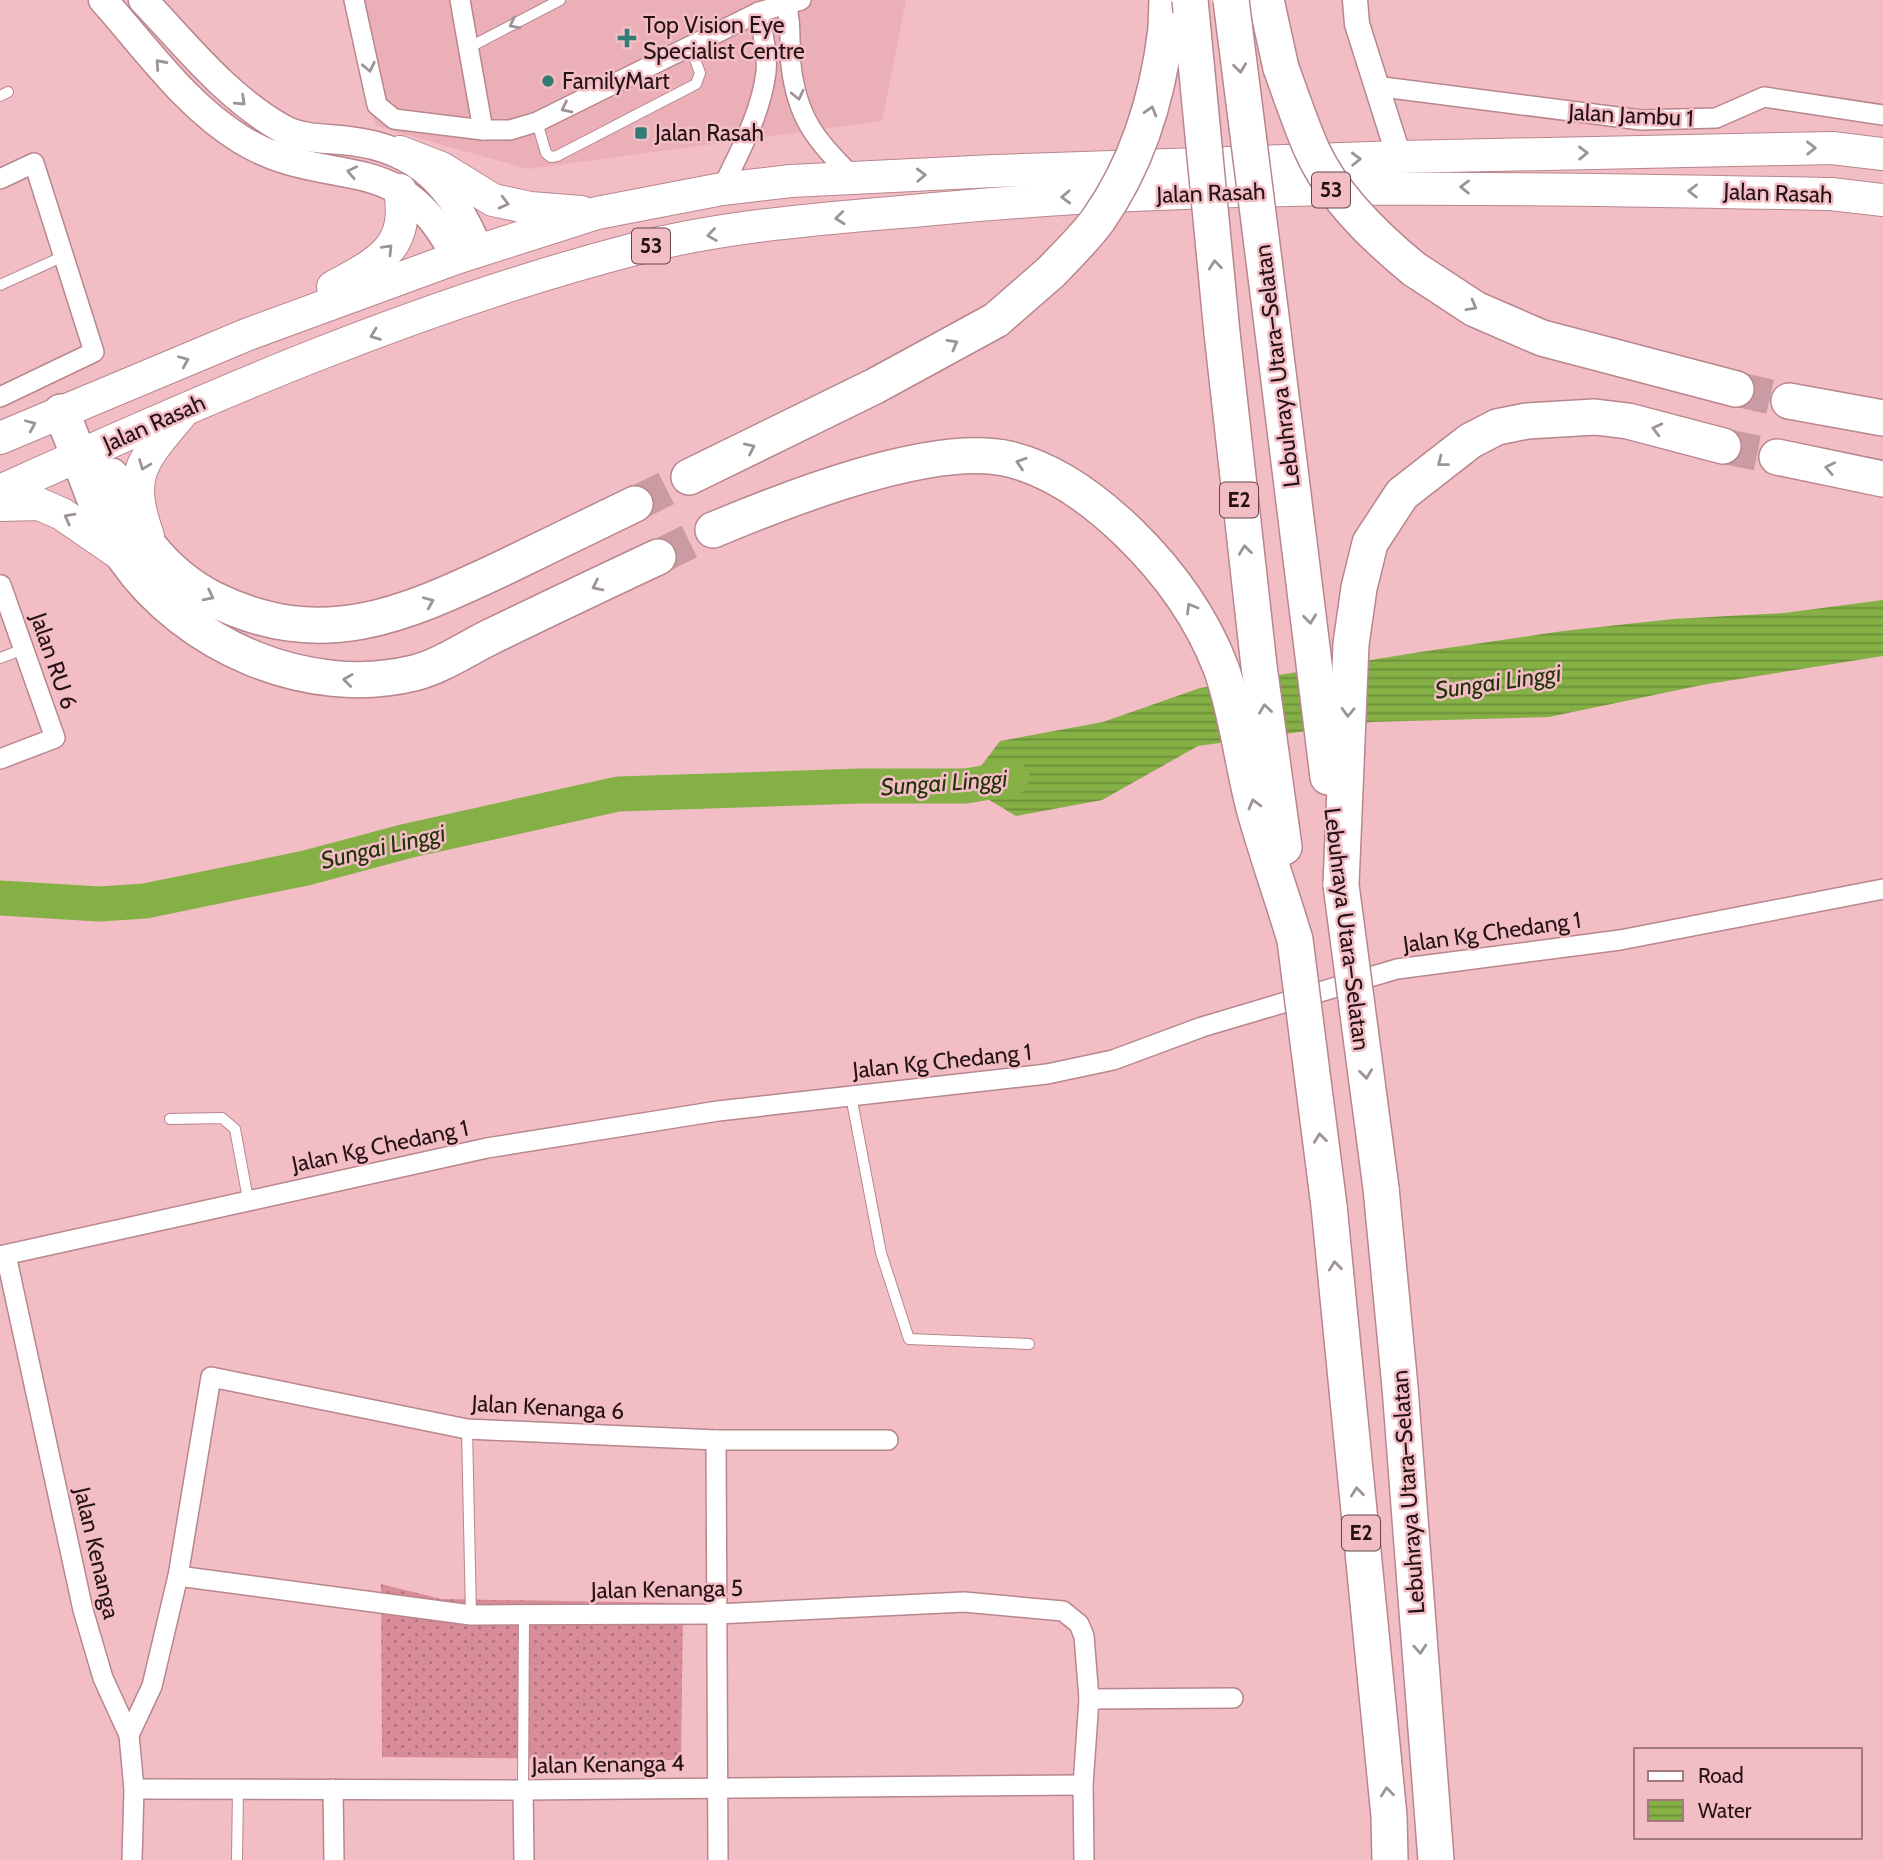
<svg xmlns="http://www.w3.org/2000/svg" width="1883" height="1860" font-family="Cabin,sans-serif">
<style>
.built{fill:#ebafb8}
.grass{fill:url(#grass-dots)}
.water{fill:url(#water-rules)}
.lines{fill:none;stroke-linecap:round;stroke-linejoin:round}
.river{stroke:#84b046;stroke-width:35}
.motorway-tunnel{stroke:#ca9ba2;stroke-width:35;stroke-dasharray:35 18;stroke-linecap:butt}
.service-casing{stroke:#b8868d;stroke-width:12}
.minor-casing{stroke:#b8868d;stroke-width:22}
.tertiary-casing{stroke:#b8868d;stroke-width:27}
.secondary-casing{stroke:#b8868d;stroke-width:31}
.trunk-casing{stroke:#b8868d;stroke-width:34}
.motorway-casing{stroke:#b8868d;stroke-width:38}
.service{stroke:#fff;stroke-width:10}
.minor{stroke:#fff;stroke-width:19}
.tertiary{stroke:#fff;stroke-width:24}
.secondary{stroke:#fff;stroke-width:28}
.trunk{stroke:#fff;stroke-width:32}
.motorway{stroke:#fff;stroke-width:35}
.motorway-bridge-casing{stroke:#b8868d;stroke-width:38;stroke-linecap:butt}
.motorway-bridge{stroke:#fff;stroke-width:35}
.oneway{stroke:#9d9496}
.poi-dot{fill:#337b75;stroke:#f3bdc5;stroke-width:2.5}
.labels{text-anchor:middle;stroke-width:5;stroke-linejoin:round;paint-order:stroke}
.shield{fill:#f3bdc5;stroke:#63454a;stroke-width:2}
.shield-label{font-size:21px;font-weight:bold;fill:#251215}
.poi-label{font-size:23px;fill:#251215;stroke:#f3bdc5;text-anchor:start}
.street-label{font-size:23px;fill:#251215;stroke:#f3bdc5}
.water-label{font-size:24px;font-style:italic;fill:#213307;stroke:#f3bdc5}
</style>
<defs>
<pattern id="grass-dots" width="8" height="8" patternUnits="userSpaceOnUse" patternTransform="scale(1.75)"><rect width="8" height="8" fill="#d78c98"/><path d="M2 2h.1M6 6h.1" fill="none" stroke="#ae717b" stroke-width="1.8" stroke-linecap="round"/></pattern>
<pattern id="water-rules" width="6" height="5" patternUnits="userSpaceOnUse" patternTransform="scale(1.75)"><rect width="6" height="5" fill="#84b046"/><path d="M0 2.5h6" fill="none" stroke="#6c8e39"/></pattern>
</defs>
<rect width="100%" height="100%" fill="#f3bdc5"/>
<polygon class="built" points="347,0 906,0 882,121 528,169 376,126"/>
<polygon class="grass" points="381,1584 441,1599 683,1603 681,1760 382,1757"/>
<polygon class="water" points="1883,600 1883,656 1702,685 1549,717 1371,722 1198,746 1102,800 1016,816 966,786 1000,741 1103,722 1200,688 1420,652 1563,631 1673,619 1784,613"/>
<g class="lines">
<polyline class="river" points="0,898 99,904 145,901 306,868 407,841 618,794 861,786 966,786 1012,778"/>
<g class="motorway-tunnel">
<polyline points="1736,389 1789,401"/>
<polyline points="1723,446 1777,457"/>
<polyline points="635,504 689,477"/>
<polyline points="658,557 713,530"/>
</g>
<g class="service-casing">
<g id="service">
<polyline points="468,48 560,0"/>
<polyline points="0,96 8,92"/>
<polyline points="537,122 546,153 551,157 557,156 696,84 700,73 690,46"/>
<polyline points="0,285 64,256"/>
<polyline points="0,658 24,649"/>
<polyline points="851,1096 881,1253 909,1339 1029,1344"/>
<polyline points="170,1119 222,1118 235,1129 248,1199"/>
<polyline points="467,1429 471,1615"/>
<polyline points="523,1790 524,1615"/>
<polyline points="237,1860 238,1788"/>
</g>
</g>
<g class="minor-casing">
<g id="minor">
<polyline points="354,0 377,105 394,119 483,130 510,130 537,122 759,12 801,0"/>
<polyline points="460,0 483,130"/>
<path d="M785 0C792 21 789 44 791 65 797 118 816 141 853 177"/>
<polyline points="1375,86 1641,120 1716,118 1764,97 1883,115"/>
<polyline points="0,179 34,163 94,352 0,397"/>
<path d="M722 189C739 152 761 114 766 72 768 53 762 31 759 12"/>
<polyline points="0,759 55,738 1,585"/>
<polyline points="6,1255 83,1610 103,1678 129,1735 134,1789 132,1860"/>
<polyline points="0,1256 487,1148 718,1111 1047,1074 1113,1060 1202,1027 1397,969 1620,940 1883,889"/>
<polyline points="716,1440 718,1860"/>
<polyline points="178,1576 471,1615 716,1614 964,1602 1063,1611 1079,1624 1084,1636 1089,1699 1083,1785 1084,1860"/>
<polyline points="1089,1699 1233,1698"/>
<polyline points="129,1735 152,1686 178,1576 211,1377 467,1429 716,1440 888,1440"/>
<polyline points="134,1789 523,1790 1083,1785"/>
<polyline points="333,1789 334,1860"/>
<polyline points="523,1790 524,1860"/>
</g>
</g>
<g class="tertiary-casing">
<polyline id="tertiary" points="1355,0 1357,24 1399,157"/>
</g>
<g class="secondary-casing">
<g id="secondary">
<path d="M103 0C146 48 186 106 242 140 330 193 399 143 456 258"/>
<path d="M143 0C186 45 227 98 283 129 303 140 328 138 350 141 420 149 454 189 479 251"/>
</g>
</g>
<g class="trunk-casing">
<g id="trunk">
<polyline points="400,152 441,168 493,200 530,208 581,212"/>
<path d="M333 287C379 262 410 248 400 190"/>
<polyline points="0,438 246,335 456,258 597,213 722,189 791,181 994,171 1399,157 1832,148 1883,154"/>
<path d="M0 491C206 398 415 306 635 249 731 224 835 218 934 209 1232 181 1532 188 1831 194L1883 200"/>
<polyline points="0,505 39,504 62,514 123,556"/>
<path d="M148 536C126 474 142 461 181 414"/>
</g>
</g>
<g class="motorway-casing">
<g id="motorway">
<polyline points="1266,0 1281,68"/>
<polyline points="1166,29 1167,0"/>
<polyline points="1414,269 1475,309 1542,338 1736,389"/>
<polyline points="1273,332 1328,777"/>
<polyline points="1222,333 1259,666 1284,847"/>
<polyline points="1789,401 1883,418"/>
<path d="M61 412C82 458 96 517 125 558 186 646 308 699 414 673 439 667 466 649 490 637 546 610 602 583 658 557"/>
<polyline points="1777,457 1883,479"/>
<path d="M111 476C128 527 164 574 213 599 321 652 401 616 501 569 546 547 590 526 635 504"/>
<polyline points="689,477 875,386 996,320 1051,272"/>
<path d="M713 530C785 500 932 441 1009 459 1055 470 1096 501 1129 533 1169 572 1201 616 1221 668 1237 713 1242 762 1254 808 1266 852 1282 896 1295 940"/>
<polyline points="1341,885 1351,644 1359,588 1370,543 1402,494 1470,441 1497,427 1527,421 1595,417 1628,421 1723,446"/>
<polyline points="1381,1188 1400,1387 1436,1860"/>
<polyline points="1329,1206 1389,1816 1390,1860"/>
</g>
</g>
<use href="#service" class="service"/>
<use href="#minor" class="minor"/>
<use href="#tertiary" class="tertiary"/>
<use href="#secondary" class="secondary"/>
<use href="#trunk" class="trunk"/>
<use href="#motorway" class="motorway"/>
<g class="motorway-bridge-casing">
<g id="motorway-bridge">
<polyline points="1190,0 1222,333"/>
<polyline points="1231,0 1273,332"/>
<path d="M1281 68C1291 95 1300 123 1312 150 1333 197 1375 237 1414 269"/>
<path d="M1051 272C1067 255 1085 238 1098 220 1138 163 1158 96 1166 29"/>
<polyline points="1341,885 1381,1188"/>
<polyline points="1295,940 1329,1206"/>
</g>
</g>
<use href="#motorway-bridge" class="motorway-bridge"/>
</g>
<defs><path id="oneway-chevron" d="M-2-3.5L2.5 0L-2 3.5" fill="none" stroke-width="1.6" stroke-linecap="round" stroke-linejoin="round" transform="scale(1.75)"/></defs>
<g class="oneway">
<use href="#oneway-chevron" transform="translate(514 24) rotate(153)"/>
<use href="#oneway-chevron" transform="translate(160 64) rotate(-132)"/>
<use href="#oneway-chevron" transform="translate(369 67) rotate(78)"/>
<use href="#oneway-chevron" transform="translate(1240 68) rotate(83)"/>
<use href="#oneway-chevron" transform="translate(798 95) rotate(77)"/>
<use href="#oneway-chevron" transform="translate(241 101) rotate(43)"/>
<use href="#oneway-chevron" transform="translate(566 108) rotate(154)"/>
<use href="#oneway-chevron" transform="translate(1151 111) rotate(-74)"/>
<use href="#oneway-chevron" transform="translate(1811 148) rotate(-1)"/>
<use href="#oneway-chevron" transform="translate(1583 153) rotate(-1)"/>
<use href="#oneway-chevron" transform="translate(1356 159) rotate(-2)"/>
<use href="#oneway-chevron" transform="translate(352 172) rotate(-168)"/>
<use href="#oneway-chevron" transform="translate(921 175) rotate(-2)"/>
<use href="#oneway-chevron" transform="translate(1465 187) rotate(-179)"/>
<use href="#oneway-chevron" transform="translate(1693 191) rotate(-179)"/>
<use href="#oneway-chevron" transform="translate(1066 197) rotate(178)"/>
<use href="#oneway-chevron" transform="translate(504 203) rotate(14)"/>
<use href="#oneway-chevron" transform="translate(840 218) rotate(174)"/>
<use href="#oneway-chevron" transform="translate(712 235) rotate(172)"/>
<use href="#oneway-chevron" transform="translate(388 249) rotate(-46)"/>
<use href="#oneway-chevron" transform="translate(1215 265) rotate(-96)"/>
<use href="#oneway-chevron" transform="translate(1472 306) rotate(30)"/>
<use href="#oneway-chevron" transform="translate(375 335) rotate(159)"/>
<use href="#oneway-chevron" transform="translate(953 344) rotate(-29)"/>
<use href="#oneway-chevron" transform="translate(184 361) rotate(-23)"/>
<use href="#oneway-chevron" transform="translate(31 425) rotate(-23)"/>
<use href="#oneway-chevron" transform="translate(1657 429) rotate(-166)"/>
<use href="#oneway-chevron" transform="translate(750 448) rotate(-25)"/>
<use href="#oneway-chevron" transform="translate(1442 462) rotate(142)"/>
<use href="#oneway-chevron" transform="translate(1021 463) rotate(-162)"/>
<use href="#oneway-chevron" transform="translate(144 465) rotate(111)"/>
<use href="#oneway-chevron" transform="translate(1830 468) rotate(-168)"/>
<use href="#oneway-chevron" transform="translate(69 518) rotate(-152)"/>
<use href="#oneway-chevron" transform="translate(1245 550) rotate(-97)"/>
<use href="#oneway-chevron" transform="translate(597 586) rotate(154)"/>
<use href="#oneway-chevron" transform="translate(209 596) rotate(27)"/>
<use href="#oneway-chevron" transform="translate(429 602) rotate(-23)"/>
<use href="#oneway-chevron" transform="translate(1191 608) rotate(-120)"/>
<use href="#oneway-chevron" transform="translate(1310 619) rotate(83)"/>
<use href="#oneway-chevron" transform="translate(348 680) rotate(-173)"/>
<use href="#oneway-chevron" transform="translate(1265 709) rotate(-98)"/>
<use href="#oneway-chevron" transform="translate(1348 712) rotate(92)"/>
<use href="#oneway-chevron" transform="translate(1254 804) rotate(-105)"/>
<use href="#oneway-chevron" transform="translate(1366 1074) rotate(83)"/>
<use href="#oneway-chevron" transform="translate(1320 1138) rotate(-97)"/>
<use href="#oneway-chevron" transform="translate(1335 1266) rotate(-96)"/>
<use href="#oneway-chevron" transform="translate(1357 1492) rotate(-96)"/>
<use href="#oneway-chevron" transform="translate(1420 1649) rotate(86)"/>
<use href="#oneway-chevron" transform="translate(1387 1792) rotate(-96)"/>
</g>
<g class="poi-dot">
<path d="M623.5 27.5h7v7h7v7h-7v7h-7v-7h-7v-7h7z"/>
<circle cx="548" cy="81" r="7"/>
<rect x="634" y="126" width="14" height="14" rx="3.5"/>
</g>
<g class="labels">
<g class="shield">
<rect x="1312" y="172.5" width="38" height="35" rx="5"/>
<rect x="632" y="228.5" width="38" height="35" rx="5"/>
<rect x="1220" y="482.5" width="38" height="35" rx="5"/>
<rect x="1342" y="1515.5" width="38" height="35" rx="5"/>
</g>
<g class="shield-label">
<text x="1331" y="197">53</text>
<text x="651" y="253">53</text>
<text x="1239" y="507">E2</text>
<text x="1361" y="1540">E2</text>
</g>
<g class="poi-label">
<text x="643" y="33">Top Vision Eye<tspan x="643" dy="26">Specialist Centre</tspan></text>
<text x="562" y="89">FamilyMart</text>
<text x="655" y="141">Jalan Rasah</text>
</g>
<g class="street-label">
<text transform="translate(1631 115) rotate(3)" y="8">Jalan Jambu 1</text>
<text transform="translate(1211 193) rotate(-2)" y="8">Jalan Rasah</text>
<text transform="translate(1778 193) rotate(2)" y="8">Jalan Rasah</text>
<text transform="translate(1277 366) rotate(-97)" y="8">Lebuhraya Utara–Selatan</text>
<text transform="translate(154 423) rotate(-24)" y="8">Jalan Rasah</text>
<text transform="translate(54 661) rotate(71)" y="8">Jalan RU 6</text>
<text transform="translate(1347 929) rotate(83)" y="8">Lebuhraya Utara–Selatan</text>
<text transform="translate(1492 932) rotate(-8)" y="8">Jalan Kg Chedang 1</text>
<text transform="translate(942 1061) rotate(-6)" y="8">Jalan Kg Chedang 1</text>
<text transform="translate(380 1146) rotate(-12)" y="8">Jalan Kg Chedang 1</text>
<text transform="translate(548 1407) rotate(3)" y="8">Jalan Kenanga 6</text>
<text transform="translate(1408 1492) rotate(-94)" y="8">Lebuhraya Utara–Selatan</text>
<text transform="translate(97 1553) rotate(77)" y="8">Jalan Kenanga</text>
<text transform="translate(667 1589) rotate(-1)" y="8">Jalan Kenanga 5</text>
<text transform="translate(608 1764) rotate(-1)" y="8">Jalan Kenanga 4</text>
</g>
<g class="water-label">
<text transform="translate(1498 682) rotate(-8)" y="8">Sungai Linggi</text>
<text transform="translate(944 783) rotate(-4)" y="8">Sungai Linggi</text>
<text transform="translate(383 847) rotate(-13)" y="8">Sungai Linggi</text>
</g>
</g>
<rect x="1634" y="1748" width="228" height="91" fill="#f3bdc5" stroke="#a1797f" stroke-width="2"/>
<rect x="1648" y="1771" width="35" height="10" fill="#ffffff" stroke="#a1797f" stroke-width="2"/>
<text x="1698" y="1783" font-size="21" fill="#251215">Road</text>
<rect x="1648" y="1800" width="35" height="21" fill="url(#water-rules)" stroke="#a1797f" stroke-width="2"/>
<text x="1698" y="1818" font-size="21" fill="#251215">Water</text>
</svg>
